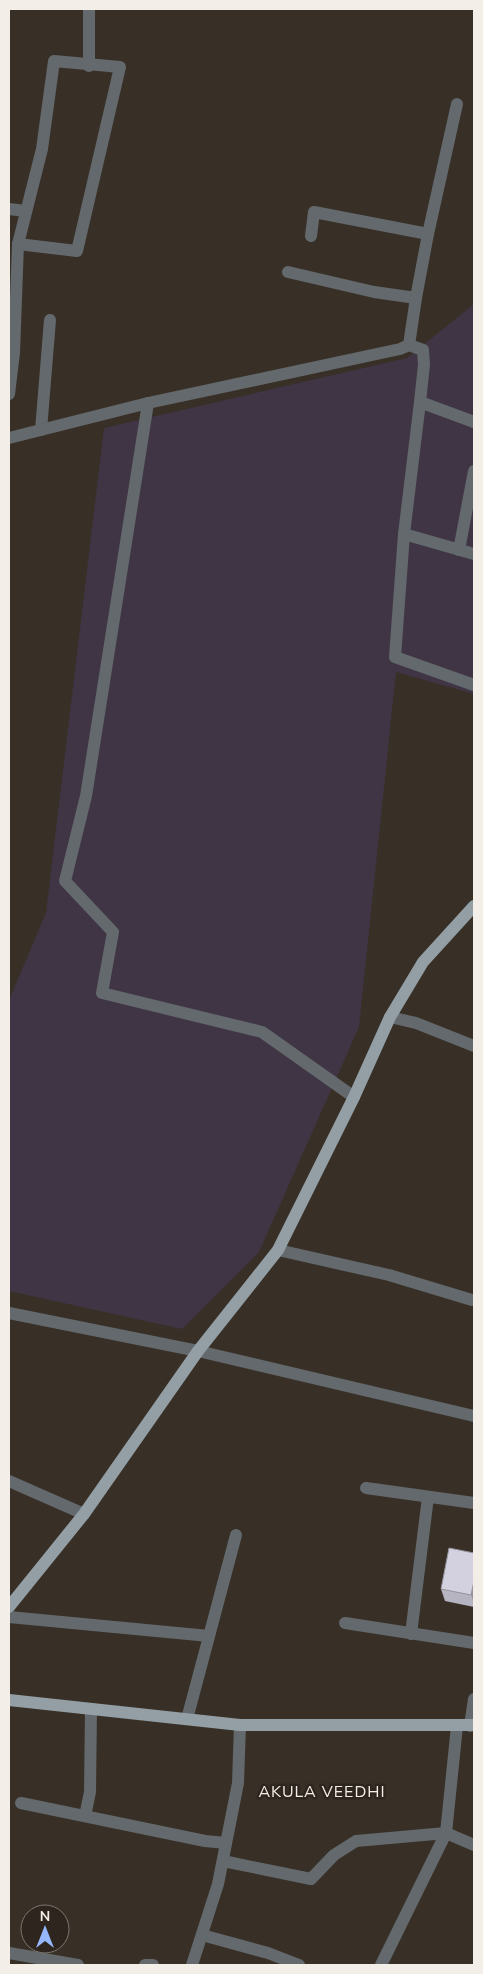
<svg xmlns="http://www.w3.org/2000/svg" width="483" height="1974" font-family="'Nunito Sans',sans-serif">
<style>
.industrial{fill:#3f3544}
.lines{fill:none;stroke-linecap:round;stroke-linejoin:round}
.minor{stroke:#63696c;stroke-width:12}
.major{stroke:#939fa5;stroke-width:12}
.wall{fill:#b5b4c0}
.shaded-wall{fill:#94929c}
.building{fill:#d3d1df;stroke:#94929c}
.labels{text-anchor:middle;stroke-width:5;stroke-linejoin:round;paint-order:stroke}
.quarter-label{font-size:16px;letter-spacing:1px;fill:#f3eee8;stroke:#2e261e}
</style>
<rect width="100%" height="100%" fill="#383027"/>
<polygon class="industrial" points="474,304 474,694 396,672 359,1027 259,1252 182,1329 9,1291 9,1000 46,913 104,428 407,358"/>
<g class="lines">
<g class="minor">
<polyline points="89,9 89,66"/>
<polygon points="54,61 120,67 77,251 18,244 42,149"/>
<polyline points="9,209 26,211"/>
<polyline points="311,236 314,212 428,234 457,104"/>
<polyline points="288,272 374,292 416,298 428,234"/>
<polyline points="409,345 423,350 424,365 420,402"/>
<polyline points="9,394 14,353 18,244"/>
<polyline points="148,403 86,796 65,881 113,932 102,993 262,1032 354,1097"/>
<polyline points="474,422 420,402 404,534 474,554"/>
<polyline points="41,430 50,320"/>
<polyline points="9,438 148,403 400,349 409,345 416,298"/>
<polyline points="404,534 395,657 474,685"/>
<polyline points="459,550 474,471"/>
<polyline points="390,1017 416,1023 474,1046"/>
<polyline points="278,1250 389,1275 472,1300"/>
<polyline points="9,1313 198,1351 474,1416"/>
<polyline points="9,1481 84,1514"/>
<polyline points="366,1488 474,1503"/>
<polyline points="9,1617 209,1636"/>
<polyline points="345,1623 474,1643"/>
<polyline points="411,1634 428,1497"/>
<polyline points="187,1719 236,1535"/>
<polyline points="470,1726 474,1699"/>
<polyline points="21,1803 205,1841 226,1843"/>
<polyline points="85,1816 90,1792 91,1709"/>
<polyline points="223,1861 311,1879 334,1855 356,1841 446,1833 474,1845"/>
<polyline points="202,1935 268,1953 299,1965"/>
<polyline points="9,1953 78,1965"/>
<polyline points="145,1965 153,1965"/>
<polyline points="192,1965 218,1884 238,1783 240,1725"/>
<polyline points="381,1965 446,1833 457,1726"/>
</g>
<g class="major">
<polyline points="9,1607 84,1514 198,1351 278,1250 354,1097 390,1017 423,962 474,906"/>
<polyline points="9,1700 240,1725 474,1725"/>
</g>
</g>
<polygon class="wall" points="474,1553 474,1607 445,1601 441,1589"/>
<polygon class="shaded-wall" points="474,1581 474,1603 471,1595"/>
<polygon class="building" points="449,1548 474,1553 474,1581 471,1595 441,1589"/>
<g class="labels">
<g class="quarter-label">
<text x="322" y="1797">AKULA VEEDHI</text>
</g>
</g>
<rect width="483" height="1974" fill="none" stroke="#f3eee8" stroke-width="20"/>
<g transform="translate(45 1929)"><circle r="24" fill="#2e261e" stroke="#7d766f"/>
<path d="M0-4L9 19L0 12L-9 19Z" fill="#96b6fd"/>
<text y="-8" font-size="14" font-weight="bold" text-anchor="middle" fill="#f3eee8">N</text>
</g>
</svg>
